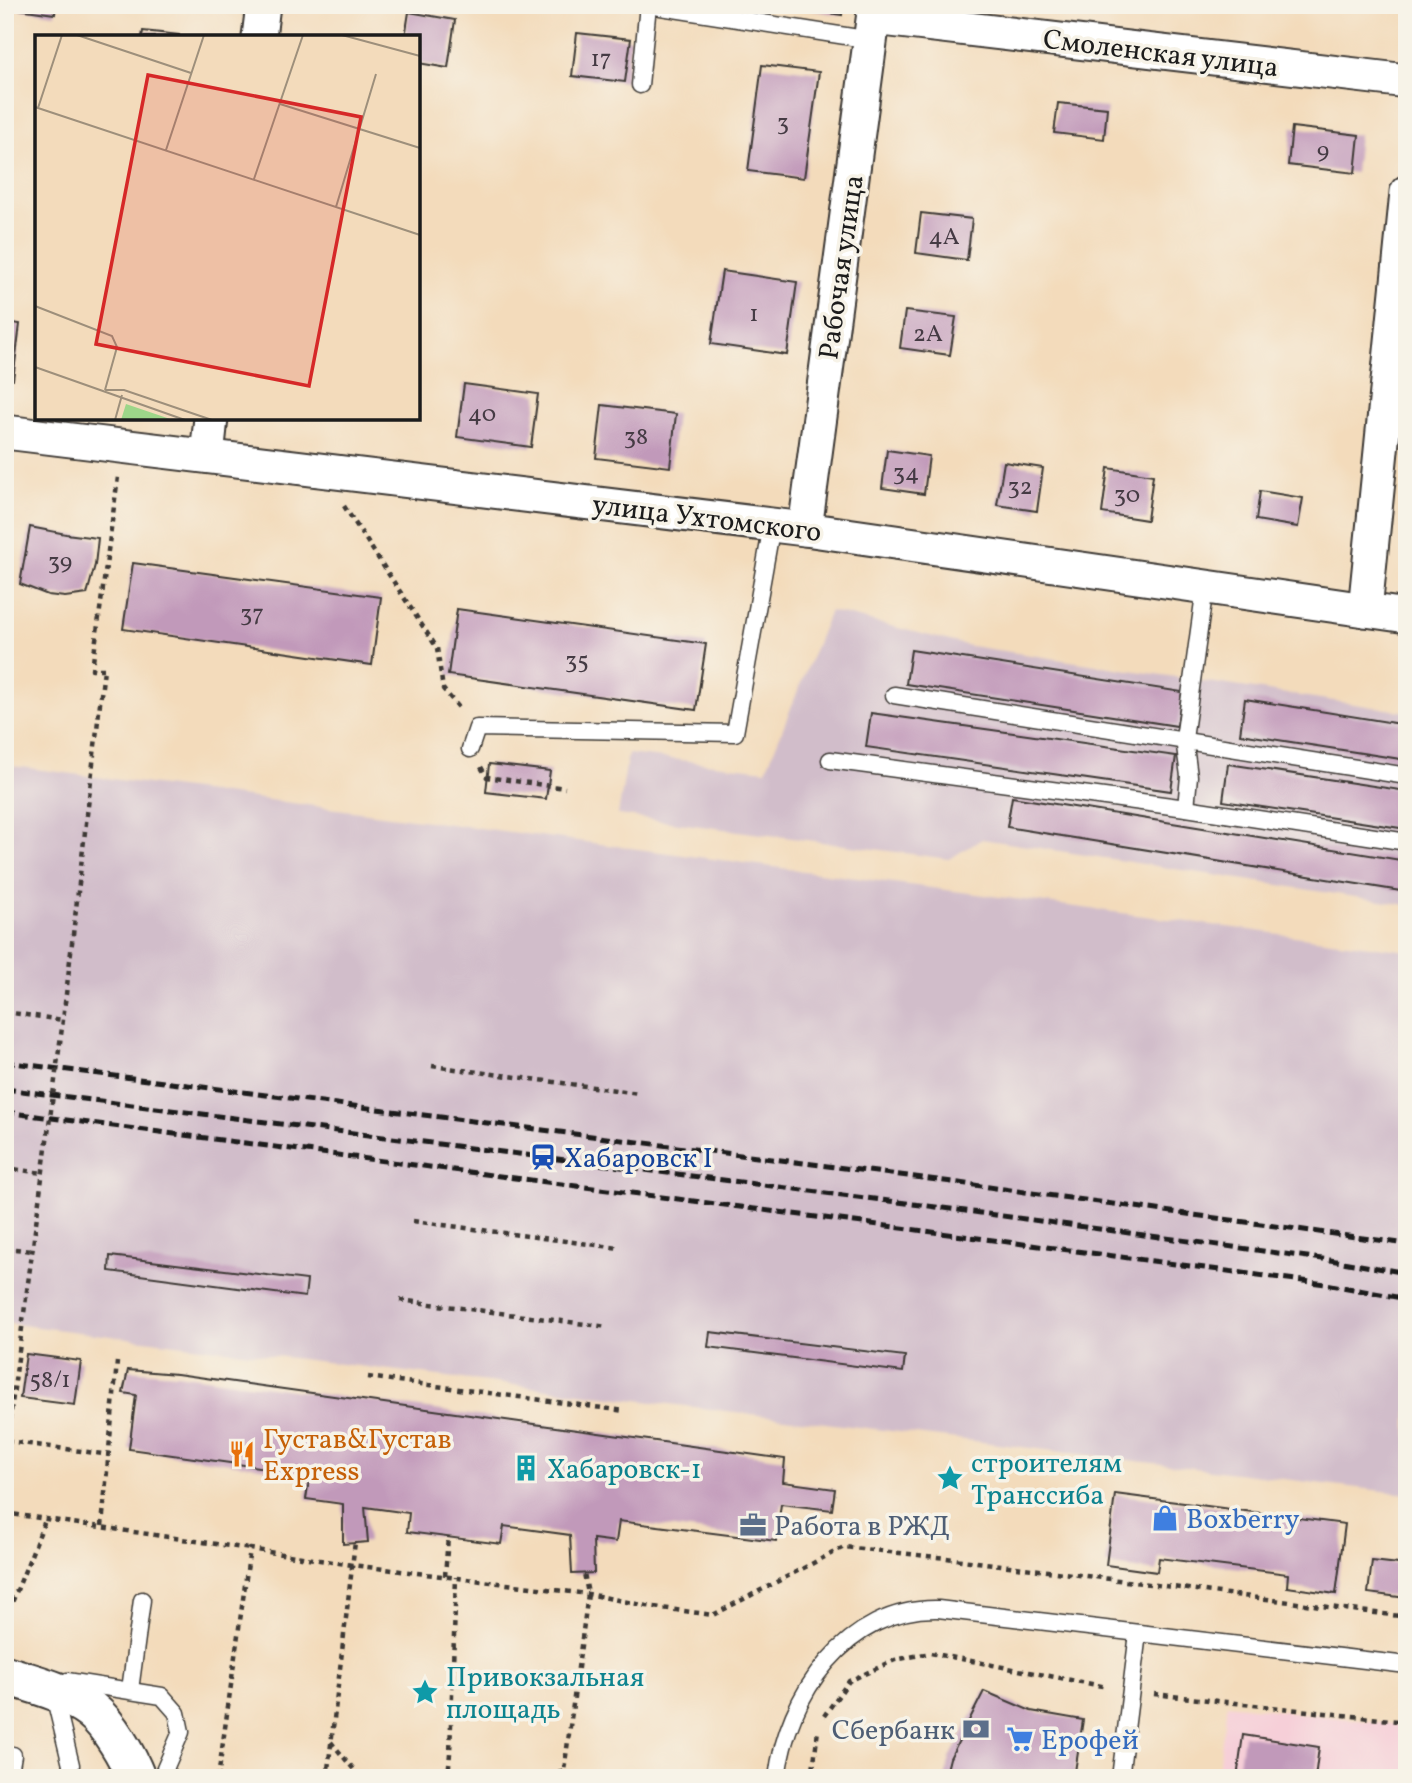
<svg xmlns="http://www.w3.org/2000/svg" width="1412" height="1783" font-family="Vollkorn,serif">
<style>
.built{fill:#f6cfd8}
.industrial{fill:#d1bdca}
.building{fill:#c199ba}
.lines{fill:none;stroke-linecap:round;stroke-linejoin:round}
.service-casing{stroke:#3c3934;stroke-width:19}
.minor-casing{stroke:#3c3934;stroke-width:37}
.tertiary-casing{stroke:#3c3934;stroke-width:42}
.path{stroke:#3c3934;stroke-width:4.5;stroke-dasharray:5 5;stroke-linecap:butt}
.service{stroke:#fff;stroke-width:16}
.minor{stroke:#fff;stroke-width:33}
.tertiary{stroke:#fff;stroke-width:38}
.rail{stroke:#1c1c1c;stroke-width:5;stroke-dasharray:10 5;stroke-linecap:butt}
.path-bridge{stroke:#3c3934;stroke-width:4.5;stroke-dasharray:5 5;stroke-linecap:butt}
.labels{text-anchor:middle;stroke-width:7;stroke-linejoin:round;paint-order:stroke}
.number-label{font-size:24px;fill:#453b44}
.street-label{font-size:28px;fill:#1c1c1c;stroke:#f7f3e8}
.transit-label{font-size:28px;fill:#164399;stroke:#f7f3e8;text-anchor:start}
.food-label{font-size:28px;fill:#c56008;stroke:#f7f3e8;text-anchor:start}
.culture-label{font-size:28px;fill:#0d838f;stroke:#f7f3e8;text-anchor:start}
.shop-label{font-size:28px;fill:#366cbe;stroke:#f7f3e8;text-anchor:start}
.service-label{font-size:28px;fill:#4e5e75;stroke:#f7f3e8;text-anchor:start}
.inset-road{fill:none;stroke:#9d8f7b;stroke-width:2}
.view{fill:#d62828;fill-opacity:0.15;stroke:#d62828;stroke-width:3.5}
.inset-edge{fill:none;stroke:#1c1c1c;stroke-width:3.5}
</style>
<rect width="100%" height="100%" fill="#f7f3e8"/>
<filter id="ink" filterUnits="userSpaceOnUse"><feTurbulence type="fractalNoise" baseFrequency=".0143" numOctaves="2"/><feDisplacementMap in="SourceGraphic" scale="14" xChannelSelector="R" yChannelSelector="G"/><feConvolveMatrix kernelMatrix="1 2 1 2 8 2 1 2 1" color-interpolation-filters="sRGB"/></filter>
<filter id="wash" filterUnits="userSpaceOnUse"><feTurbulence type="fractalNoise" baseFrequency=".00686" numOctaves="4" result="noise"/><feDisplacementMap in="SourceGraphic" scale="28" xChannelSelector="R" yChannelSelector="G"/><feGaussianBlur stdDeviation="1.57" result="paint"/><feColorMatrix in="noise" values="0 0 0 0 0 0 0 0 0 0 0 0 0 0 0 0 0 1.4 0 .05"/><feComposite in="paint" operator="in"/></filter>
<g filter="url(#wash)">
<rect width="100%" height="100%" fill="#f3dbbb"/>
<polygon class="built" points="1227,1704 1407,1726 1407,1778 1217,1778"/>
<g class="industrial">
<polygon points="830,611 970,646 1407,712 1407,905 982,839 949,859 618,815 628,754 766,770"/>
<polygon points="5,765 1407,951 1407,1494 5,1323"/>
</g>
<g id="blocks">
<g class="building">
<polygon points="19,5 56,5 55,14 18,9"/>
<polygon points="779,5 843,5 842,15"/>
<polygon points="409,12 455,20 448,68 418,63 418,37 405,37"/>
<polygon points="143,31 179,35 179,37 142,37"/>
<polygon points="577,33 631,39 625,82 572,76"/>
<polygon points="762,65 819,72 804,178 748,171"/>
<polygon points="1058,103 1107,108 1104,139 1054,133"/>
<polygon points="1292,127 1359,135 1355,173 1288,165"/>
<polygon points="921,213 972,219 967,260 916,253"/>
<polygon points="722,271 797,282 787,355 711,344"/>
<polygon points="905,311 956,317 950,355 900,348"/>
<polygon points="5,322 20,324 13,380 5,379"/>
<polygon points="464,384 538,394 531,447 457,437"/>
<polygon points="602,405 676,414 670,467 596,458"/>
<polygon points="887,450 929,456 924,494 882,488"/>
<polygon points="1004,462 1043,468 1037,511 997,505"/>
<polygon points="1108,468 1153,475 1147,520 1102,513"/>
<polygon points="1260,491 1303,498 1298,527 1256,520"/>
<polygon points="30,527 66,534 98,538 95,565 87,594 65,597 48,595 20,584"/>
<polygon points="133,563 381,597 372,665 123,629"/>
<polygon points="457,609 706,644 696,710 448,675"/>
<polygon points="911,650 1182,692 1177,726 906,684"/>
<polygon points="1245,699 1407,725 1407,760 1240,734"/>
<polygon points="871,713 1176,756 1171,791 866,747"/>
<polygon points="489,764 550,771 546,799 486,792"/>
<polygon points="1228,764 1407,791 1407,829 1223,801"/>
<polygon points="1012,797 1407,861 1407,892 1007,827"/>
<polygon points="110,1256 307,1280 305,1297 109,1271"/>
<polygon points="710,1332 905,1356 903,1372 708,1347"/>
<polygon points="26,1354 81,1361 75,1405 20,1398"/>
<polygon points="128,1370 177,1374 785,1459 783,1482 835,1489 832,1510 781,1504 776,1541 619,1521 616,1542 593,1539 594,1573 572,1574 570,1535 504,1526 501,1544 407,1532 409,1513 365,1507 368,1542 343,1544 343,1504 306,1499 310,1474 129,1449 136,1395 123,1393"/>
<polygon points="1115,1494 1345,1524 1336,1594 1287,1587 1288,1574 1159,1558 1157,1572 1106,1565"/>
<polygon points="1372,1561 1407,1565 1407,1598 1368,1593"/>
<polygon points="984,1691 1031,1711 1083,1720 1074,1778 945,1778 950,1758"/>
<polygon points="1243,1735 1319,1747 1315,1778 1237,1778"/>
</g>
</g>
</g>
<g filter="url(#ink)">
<use href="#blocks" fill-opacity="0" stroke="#3c3934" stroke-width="2"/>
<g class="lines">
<g class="service-casing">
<g id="service">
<polyline points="648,5 871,40"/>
<polyline points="640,85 648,5"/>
<polyline points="894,695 1407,776"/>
<polyline points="470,749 477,728 735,733 772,525"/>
<polyline points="830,760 1186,808 1407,842"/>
<polyline points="1186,808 1189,776 1184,739 1205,587"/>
<polyline points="67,1681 162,1696 177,1713 181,1732 161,1778"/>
<polyline points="130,1690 142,1600"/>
<polyline points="54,1695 71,1765 69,1778"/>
<polyline points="5,1755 13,1755 9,1778"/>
<path d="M777 1778C787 1695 847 1607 938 1609L1407 1665"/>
<polyline points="1120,1778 1138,1633"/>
</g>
</g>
<g class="minor-casing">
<g id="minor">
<polyline points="874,18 1407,81"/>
<polyline points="259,37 263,5"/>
<polyline points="5,432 805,529 1407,616"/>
<polyline points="207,456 211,418"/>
<polyline points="805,529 875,5"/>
<polyline points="1365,610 1407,192"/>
</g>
</g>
<g class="tertiary-casing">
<path id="tertiary" d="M5 1675C31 1683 70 1693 91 1710 109 1724 128 1757 136 1778"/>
</g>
<g class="path">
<polyline points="344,506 437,648 443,689 461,710"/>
<polyline points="104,669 92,669 118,477"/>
<polyline points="481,767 487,777 565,788"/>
<polyline points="5,1012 63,1020"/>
<polyline points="432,1066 639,1093"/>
<polyline points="5,1168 43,1173"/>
<polyline points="413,1221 619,1248"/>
<polyline points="5,1248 33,1251"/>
<polyline points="400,1300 608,1327"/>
<polyline points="368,1377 625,1411"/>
<polyline points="7,1441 110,1455"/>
<polyline points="5,1513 250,1549"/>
<polyline points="102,1526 117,1362"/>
<polyline points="445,1576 448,1537"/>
<polyline points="5,1620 46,1518"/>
<polyline points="1154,1694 1407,1722"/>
<polyline points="824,1716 849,1681 895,1660 930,1653 1107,1687"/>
<polyline points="331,1742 361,1778"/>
<polyline points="218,1778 250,1549 352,1565 588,1594 647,1606 713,1615 844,1547 946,1558 1407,1617"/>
<polyline points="327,1778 355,1542"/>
<polyline points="448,1778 450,1753 456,1577"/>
<polyline points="550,1778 564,1770"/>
<polyline points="563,1778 588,1594 584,1573"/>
<polyline points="812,1778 818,1730"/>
</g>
<use href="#service" class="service"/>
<use href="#minor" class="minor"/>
<use href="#tertiary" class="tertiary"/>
<g class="rail">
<polyline points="5,1062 915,1177 1407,1244"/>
<polyline points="5,1089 921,1205 1330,1260 1407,1273"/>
<polyline points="5,1112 925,1231 1326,1284 1407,1299"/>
</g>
<polyline class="path-bridge" points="7,1441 63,1020 104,669"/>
</g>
</g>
<defs>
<g id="station-bare" transform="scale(2.1)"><path d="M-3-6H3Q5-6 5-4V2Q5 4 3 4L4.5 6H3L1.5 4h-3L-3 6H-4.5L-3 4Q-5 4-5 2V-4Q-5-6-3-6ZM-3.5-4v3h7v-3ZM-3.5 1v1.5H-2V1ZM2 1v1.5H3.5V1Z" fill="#1a4fb4" stroke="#f7f3e8" stroke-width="2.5" paint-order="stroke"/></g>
<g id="restaurant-bare" transform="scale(2.1)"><path d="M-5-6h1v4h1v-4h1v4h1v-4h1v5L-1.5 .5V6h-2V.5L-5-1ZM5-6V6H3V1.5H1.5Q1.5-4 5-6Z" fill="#e8710a" stroke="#f7f3e8" stroke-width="2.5" paint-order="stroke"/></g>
<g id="building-bare" transform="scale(2.1)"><path d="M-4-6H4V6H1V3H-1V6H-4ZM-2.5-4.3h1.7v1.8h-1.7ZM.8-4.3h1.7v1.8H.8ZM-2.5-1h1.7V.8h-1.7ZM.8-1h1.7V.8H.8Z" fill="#0f9aa8" stroke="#f7f3e8" stroke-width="2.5" paint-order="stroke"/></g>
<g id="sight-bare" transform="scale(2.1)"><path d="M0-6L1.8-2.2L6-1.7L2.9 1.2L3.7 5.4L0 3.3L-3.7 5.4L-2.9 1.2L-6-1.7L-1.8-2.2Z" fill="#0f9aa8" stroke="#f7f3e8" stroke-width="2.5" paint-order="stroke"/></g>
<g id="shop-bare" transform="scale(2.1)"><path d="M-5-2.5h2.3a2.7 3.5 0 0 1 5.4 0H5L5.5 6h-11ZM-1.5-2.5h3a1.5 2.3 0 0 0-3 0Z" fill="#3f7fe0" stroke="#f7f3e8" stroke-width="2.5" paint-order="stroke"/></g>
<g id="office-bare" transform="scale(2.1)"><path d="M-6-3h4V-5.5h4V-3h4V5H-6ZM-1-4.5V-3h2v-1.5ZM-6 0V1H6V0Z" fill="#5c6f8a" stroke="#f7f3e8" stroke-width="2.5" paint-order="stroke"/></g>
<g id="bank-bare" transform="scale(2.1)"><path d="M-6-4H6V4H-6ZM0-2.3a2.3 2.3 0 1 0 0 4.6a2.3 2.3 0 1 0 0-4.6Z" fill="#5c6f8a" stroke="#f7f3e8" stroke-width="2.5" paint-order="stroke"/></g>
<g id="supermarket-bare" transform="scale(2.1)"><path d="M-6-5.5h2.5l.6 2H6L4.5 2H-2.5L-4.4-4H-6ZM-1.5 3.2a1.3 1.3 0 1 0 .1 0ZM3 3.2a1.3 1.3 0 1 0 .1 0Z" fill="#3f7fe0" stroke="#f7f3e8" stroke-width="2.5" paint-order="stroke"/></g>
</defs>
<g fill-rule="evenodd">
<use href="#station-bare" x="543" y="1157"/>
<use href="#restaurant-bare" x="242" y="1454"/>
<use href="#building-bare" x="526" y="1468"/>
<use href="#sight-bare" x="950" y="1478"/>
<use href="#shop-bare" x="1165" y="1518"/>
<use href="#office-bare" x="753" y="1525"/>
<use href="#sight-bare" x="425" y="1692"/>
<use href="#bank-bare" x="976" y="1729"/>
<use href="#supermarket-bare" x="1020" y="1739"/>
</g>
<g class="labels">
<g class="number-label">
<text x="601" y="66">17</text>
<text x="783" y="130">3</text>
<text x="1323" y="158">9</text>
<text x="944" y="244">4А</text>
<text x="754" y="321">1</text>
<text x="928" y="341">2А</text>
<text x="482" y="421">40</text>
<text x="636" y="444">38</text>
<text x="906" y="480">34</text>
<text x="1020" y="494">32</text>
<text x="1127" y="502">30</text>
<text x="60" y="569">39</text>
<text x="252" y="621">37</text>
<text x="577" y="668">35</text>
<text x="50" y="1387">58/1</text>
</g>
<g class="street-label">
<text transform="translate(1161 52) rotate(7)" y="10">Смоленская улица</text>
<text transform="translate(840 267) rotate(-82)" y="10">Рабочая улица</text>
<text transform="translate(707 517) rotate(7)" y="10">улица Ухтомского</text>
</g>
<g class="transit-label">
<text x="564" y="1167">Хабаровск I</text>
</g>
<g class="food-label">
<text x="263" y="1448">Густав&amp;Густав<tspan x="263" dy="32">Express</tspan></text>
</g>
<g class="culture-label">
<text x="971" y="1472">строителям<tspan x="971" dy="32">Транссиба</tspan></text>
<text x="547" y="1478">Хабаровск-1</text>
<text x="446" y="1686">Привокзальная<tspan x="446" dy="32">площадь</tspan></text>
</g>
<g class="shop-label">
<text x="1186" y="1528">Boxberry</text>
<text x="1041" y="1749">Ерофей</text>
</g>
<g class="service-label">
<text x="774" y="1535">Работа в РЖД</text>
<text x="955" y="1739" text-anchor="end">Сбербанк</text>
</g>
</g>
<g transform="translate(35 35)">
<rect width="385" height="385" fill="#f3dbbb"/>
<path d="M91 369 138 385H86Z" fill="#9dd689"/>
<path class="inset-road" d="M42 0 156 38M307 0 385 21M245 69 385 113M0 72 385 200M3 73 27 0M131 115 169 0M219 144 268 0M301 172 341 39M0 271 77 301 82 312 70 355M0 332 150 385M70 355H89L177 385M80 385 87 360"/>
<path class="view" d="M113 40 326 82 274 351 61 309Z"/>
<rect width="385" height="385" class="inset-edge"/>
</g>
<rect width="1412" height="1783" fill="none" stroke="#f7f3e8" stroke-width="28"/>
</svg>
